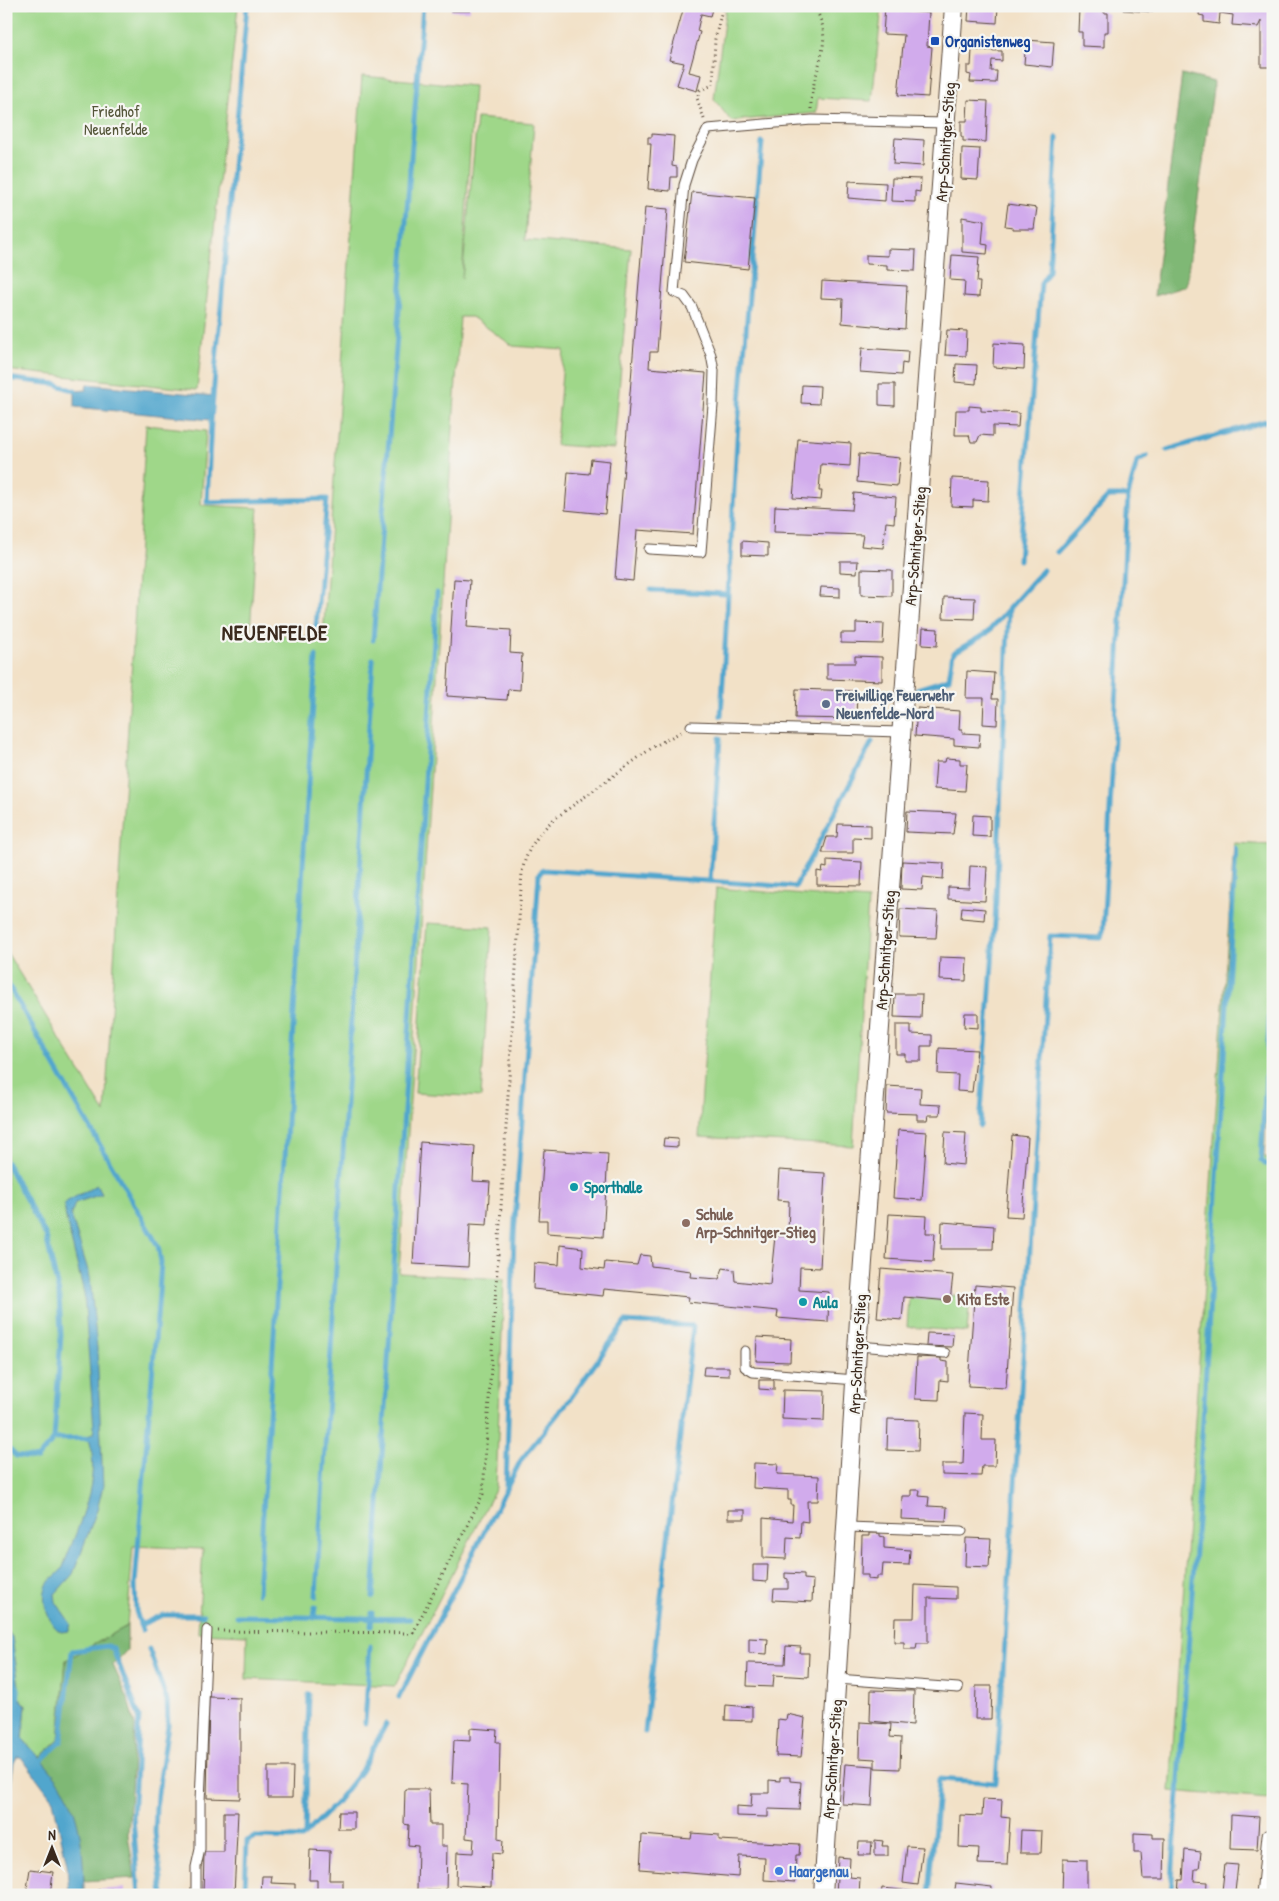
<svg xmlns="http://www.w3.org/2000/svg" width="1279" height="1901" font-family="'Patrick Hand',sans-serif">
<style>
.green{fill:#9fd789;stroke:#6d8054}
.forest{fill:#7fb875;stroke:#5d714a}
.water{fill:#51a6cd;stroke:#466876}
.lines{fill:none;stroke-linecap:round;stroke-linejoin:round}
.stream{stroke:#51a6cd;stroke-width:5}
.canal{stroke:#51a6cd;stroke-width:19}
.building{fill:#d1abec}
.lane-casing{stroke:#564537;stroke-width:11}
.street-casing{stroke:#564537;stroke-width:20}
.path{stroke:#564537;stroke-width:3;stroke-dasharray:1 4;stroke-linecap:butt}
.lane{stroke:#fff;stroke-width:9}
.street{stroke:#fff;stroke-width:18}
.transit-dot{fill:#1a4fb4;stroke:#f6f6f2;stroke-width:2}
.service-dot{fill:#5c6f8a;stroke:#f6f6f2;stroke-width:2}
.culture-dot{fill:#0f9aa8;stroke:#f6f6f2;stroke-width:2}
.education-dot{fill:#8d6e63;stroke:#f6f6f2;stroke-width:2}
.shop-dot{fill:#3f7fe0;stroke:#f6f6f2;stroke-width:2}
.labels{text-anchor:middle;stroke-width:4.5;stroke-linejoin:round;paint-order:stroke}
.transit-label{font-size:16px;font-weight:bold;fill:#164399;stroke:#f6f6f2;text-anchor:start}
.park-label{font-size:16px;fill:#545539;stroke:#f6f6f2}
.street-label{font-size:16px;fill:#3b2a1e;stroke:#f6f6f2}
.service-label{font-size:16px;font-weight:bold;fill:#4e5e75;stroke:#f6f6f2;text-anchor:start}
.culture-label{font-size:16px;font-weight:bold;fill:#0d838f;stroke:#f6f6f2;text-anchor:start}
.education-label{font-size:16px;font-weight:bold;fill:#785e54;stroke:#f6f6f2;text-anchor:start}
.shop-label{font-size:16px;font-weight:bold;fill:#366cbe;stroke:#f6f6f2;text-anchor:start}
.district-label{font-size:21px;font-weight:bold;letter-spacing:1px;fill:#3b2a1e;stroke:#f6f6f2}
</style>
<rect width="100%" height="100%" fill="#f6f6f2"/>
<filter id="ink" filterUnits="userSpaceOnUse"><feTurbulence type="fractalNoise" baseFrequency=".02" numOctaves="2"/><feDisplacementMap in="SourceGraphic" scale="10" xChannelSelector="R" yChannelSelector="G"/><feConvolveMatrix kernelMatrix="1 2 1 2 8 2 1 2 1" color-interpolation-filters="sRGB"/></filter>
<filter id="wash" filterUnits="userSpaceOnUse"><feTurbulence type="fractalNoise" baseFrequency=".0096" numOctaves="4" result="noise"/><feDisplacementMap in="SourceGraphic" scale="20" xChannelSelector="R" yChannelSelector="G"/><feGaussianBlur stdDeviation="1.12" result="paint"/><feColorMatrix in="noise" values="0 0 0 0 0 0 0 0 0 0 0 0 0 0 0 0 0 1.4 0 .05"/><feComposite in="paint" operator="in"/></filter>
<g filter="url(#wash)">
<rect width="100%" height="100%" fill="#f2e1c7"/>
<g class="green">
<polygon points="6,6 238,6 197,390 6,370"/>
<polygon points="726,6 882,6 872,101 818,98 816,113 731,121 714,99"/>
<polygon points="362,76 474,86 462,279 477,118 534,123 525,240 631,249 614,449 556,445 564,350 513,346 472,317 460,317 399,1273 504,1279 496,1488 395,1686 246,1679 247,1635 198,1633 203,1549 133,1546 127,1626 66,1660 59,1740 39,1758 23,1739 26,1705 20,1698 6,1703 6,1691 11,1690 12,1637 6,1630 6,951 105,1113 146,425 206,431 201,505 258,508 250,633 323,638"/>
<polygon points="1234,843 1273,845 1273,1016 1264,1157 1273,1158 1273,1778 1270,1778 1269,1799 1170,1791"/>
<polygon points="716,888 868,900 853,1146 699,1137"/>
<polygon points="427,923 492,927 481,1097 415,1093"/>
<polygon points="951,1295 970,1297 967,1332 907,1327 909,1297 950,1301"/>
</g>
<g class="forest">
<polygon points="1182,74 1214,82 1186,286 1154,296"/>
<polygon points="127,1626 127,1650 113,1665 128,1699 135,1726 128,1835 135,1878 84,1881 79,1834 39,1758 59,1740 66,1660"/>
</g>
<g class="water">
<polygon points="87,384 214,396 211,420 75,407 75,391 86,390"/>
<path d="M97 1185 102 1194 75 1203 71 1215 90 1277 97 1348 103 1486 97 1510 73 1574 55 1594 56 1602 71 1624 69 1631 61 1632C48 1625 40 1598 47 1585 51 1577 59 1575 63 1567 78 1526 103 1478 88 1436L93 1433 94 1428 84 1293 66 1219 64 1203Z"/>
<polygon points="6,1630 12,1637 19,1686 6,1691"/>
<path d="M20 1698 26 1705 23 1739C36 1754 51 1769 62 1786 82 1815 84 1861 84 1895H69L67 1865 53 1800 21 1757H17L14 1763 6 1819V1703Z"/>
</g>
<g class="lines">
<g class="stream">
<polyline points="247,6 211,420 207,502 327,499 315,637"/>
<polyline points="6,378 55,384 75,391"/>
<polyline points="1167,450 1273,419"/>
<polyline points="1057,552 1109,496 1128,496"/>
<polyline points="1019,560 1041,283 1049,271 1057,137"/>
<polyline points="651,590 727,594"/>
<polyline points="373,640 423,6"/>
<polyline points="917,689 949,679 953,653 987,633 1043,570"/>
<polyline points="721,716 737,438 762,142"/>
<polyline points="710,881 720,738"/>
<polyline points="1273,959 1261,1160 1265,1164 1273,1165"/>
<polyline points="6,981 158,1246 161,1262 159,1293 135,1584 136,1611 142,1630"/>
<polyline points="980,1126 995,923 1009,608"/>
<polyline points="6,1162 46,1236 59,1294 61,1335 54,1439 37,1459 16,1456 6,1446"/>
<polyline points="54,1439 94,1438"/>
<polyline points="506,1489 514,1235 539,874 543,870 795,887 872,742"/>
<polyline points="258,1593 316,656"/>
<polyline points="316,1596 373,659"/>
<polyline points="373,1597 437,593"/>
<polyline points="237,1616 410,1619"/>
<polyline points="314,1618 315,1607"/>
<polyline points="140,1625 163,1615 203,1615"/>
<polyline points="371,1626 372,1613"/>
<polyline points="149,1649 167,1701 168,1725 156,1807 155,1833 163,1895"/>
<polyline points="399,1697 521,1460 570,1399 625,1322 693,1326 645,1732"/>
<polyline points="365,1723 370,1646"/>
<polyline points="37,1764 61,1742 72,1651 108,1646 113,1649 139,1716 133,1818 139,1895"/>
<polyline points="305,1835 309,1694"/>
<polyline points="245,1889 247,1841 255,1837 302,1838 336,1803 361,1771 386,1724"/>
<polyline points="929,1895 939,1779 996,1783 1050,936 1101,938 1103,931 1128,496 1137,462 1147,456"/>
<polyline points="1171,1895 1198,1507 1236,848"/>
<polyline points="1271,1895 1273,1872"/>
</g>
<polyline class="canal" points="6,1681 11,1690 6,1756"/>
</g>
<g id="blocks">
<g class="building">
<rect x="451" y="6" width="19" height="5"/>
<polygon points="672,6 713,6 710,16 701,14 697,31 700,32 689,72 701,75 697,91 677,85 684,63 669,60 683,10"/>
<polygon points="885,6 906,6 906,11 929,13 927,46 932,47 928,97 898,95 904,35 883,34"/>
<polygon points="969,6 998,6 997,23 968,21"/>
<polygon points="1123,6 1154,6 1153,12 1123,10"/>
<polygon points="1200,6 1273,6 1273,67 1261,67 1261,21 1258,27 1232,25 1233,15 1220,13 1219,24 1204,22 1204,16 1199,15"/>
<polygon points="1079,8 1104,9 1104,13 1108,13 1108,32 1104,32 1104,47 1082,46 1082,32 1078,32"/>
<polygon points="1026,40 1054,42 1052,67 1024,64"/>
<polygon points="972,50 1002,51 1002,61 992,60 991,71 997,71 996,83 970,82 971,75 967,74 967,66 971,66"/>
<polygon points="968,100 988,101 986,142 963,141 963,137 961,136 961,121 967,121"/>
<polygon points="652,134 674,136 672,166 677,167 677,177 671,177 670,191 648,189 651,144 648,144 648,137 652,137"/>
<polygon points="895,138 924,140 923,166 893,164"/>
<polygon points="962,148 980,149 978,180 961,179"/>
<polygon points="892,178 921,179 920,192 915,191 915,202 891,201"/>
<polygon points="849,181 886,183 885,201 848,198"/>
<polygon points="692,192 755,198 748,269 684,262"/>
<polygon points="1008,204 1037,208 1034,229 1013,229 1013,227 1005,226"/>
<polygon points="645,207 668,209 657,352 650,352 649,368 706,373 693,534 637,530 633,581 615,579"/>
<polygon points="962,217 984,221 982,244 988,245 987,254 962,252"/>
<polygon points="888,249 916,250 915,271 887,270 887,265 866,264 866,255 888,256"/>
<polygon points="952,255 979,257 977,282 980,282 979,297 964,296 965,281 950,280"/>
<polygon points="822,281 907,286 905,329 842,323 843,299 821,298"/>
<polygon points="947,330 967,331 966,356 945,355"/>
<polygon points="994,343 1025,345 1024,369 993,367"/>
<polygon points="862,348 908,351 907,364 902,363 901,375 860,372"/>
<polygon points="956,364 977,365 976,384 955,382"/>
<polygon points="879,384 895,384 895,406 879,405"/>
<polygon points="802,385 820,386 819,404 801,403"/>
<polygon points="969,406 981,407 981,411 1019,413 1018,427 993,426 993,436 980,435 977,442 971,442 969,435 955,435 956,410 969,410"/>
<polygon points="798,439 851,443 850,466 821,464 819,491 822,491 821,500 793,498"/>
<polygon points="859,454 900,458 897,486 857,482"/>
<polygon points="591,459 610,461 605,514 565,510 568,472 589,474"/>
<polygon points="952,478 989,480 988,501 973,500 973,507 951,506"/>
<polygon points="854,493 896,497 894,523 886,522 883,548 861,546 863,535 774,532 775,506 852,510"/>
<polygon points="742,541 768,543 768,556 742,555"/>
<polygon points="840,561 858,561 857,573 840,572"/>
<polygon points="861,569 892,570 892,596 861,595"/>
<polygon points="454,579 470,580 467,627 511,630 510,653 522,654 520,690 508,689 507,700 447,696"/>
<polygon points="821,587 840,588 840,597 820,596"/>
<polygon points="944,597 975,598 974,619 943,618"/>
<polygon points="856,623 884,624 883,644 841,643 841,633 856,633"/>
<polygon points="923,628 938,629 937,646 922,645"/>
<polygon points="855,656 882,657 882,681 827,679 827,663 855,663"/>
<polygon points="967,671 994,673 992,699 998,699 997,725 983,724 984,698 966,698"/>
<polygon points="796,689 857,691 856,719 795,718"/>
<polygon points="917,708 960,711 959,730 962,730 962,733 980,734 979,747 954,745 954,739 915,736"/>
<polygon points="946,758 960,759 960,764 967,764 965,791 934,789 936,762 945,762"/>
<polygon points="907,811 956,813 953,834 906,832"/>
<polygon points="973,815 990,816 990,837 972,836"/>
<polygon points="838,824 871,825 871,838 853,837 853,853 822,853 827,837 837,837"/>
<polygon points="827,860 862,862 861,886 817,885 817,871 822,872 823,867 827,868"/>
<polygon points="902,861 944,863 943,879 923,877 922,890 901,889"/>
<polygon points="970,866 987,867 985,901 948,899 948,887 969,888"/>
<polygon points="962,907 985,909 984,920 961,918"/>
<polygon points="900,909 938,911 936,938 899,937"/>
<polygon points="940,957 967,958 966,981 939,980"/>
<polygon points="895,994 922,994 921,1018 894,1017"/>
<polygon points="965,1013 978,1013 978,1028 964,1027"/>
<polygon points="896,1025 911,1025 911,1034 932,1035 932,1046 921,1046 921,1061 905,1061 905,1054 896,1054"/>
<polygon points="939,1048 977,1050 972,1092 957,1091 958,1075 938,1074"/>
<polygon points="887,1086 921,1088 920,1104 941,1105 940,1115 928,1115 927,1120 917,1120 917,1114 886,1113"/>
<polygon points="898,1130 927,1132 922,1200 893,1198"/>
<polygon points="945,1132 966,1133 964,1165 943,1163"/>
<polygon points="1012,1135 1028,1137 1022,1217 1006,1216"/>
<polygon points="664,1138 678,1139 678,1147 663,1146"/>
<polygon points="420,1142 475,1146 473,1181 490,1182 487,1225 470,1224 468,1267 413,1264"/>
<polygon points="544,1150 608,1154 603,1237 547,1233 547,1220 539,1220"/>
<polygon points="779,1170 825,1173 820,1268 800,1267 799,1290 829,1292 828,1322 777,1318 778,1311 688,1302 689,1297 604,1289 603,1296 533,1289 534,1263 559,1265 560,1245 583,1248 582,1267 604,1270 605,1262 637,1265 640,1255 650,1256 651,1266 691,1271 690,1277 719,1279 723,1268 734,1270 735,1281 770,1285 775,1236 788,1236 789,1201 777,1200"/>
<polygon points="889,1214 927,1216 926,1233 935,1233 933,1262 886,1259"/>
<polygon points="942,1222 994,1226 993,1249 941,1249"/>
<polygon points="881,1269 953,1275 950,1301 904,1297 902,1320 877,1318"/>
<polygon points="975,1285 1013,1288 1006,1388 968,1386"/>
<polygon points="927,1333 953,1334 952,1347 926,1346"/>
<polygon points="757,1337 791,1339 790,1362 756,1361"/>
<polygon points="917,1357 941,1358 941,1361 948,1362 948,1381 940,1380 939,1400 915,1399"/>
<polygon points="704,1367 729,1367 729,1376 703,1375"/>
<polygon points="759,1380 774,1380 774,1390 759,1389"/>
<polygon points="783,1390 825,1391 824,1421 782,1419"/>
<polygon points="965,1413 983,1414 982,1440 996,1440 995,1466 982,1466 981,1476 942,1475 942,1464 963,1464"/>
<polygon points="888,1419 919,1420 918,1451 887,1450"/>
<polygon points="754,1463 778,1464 777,1474 819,1476 818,1501 807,1501 808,1522 801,1521 800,1538 787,1537 786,1559 763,1558 763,1518 792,1521 793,1505 791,1505 791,1500 788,1500 788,1490 753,1488"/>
<polygon points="911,1490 920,1490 919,1496 929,1497 928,1506 947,1507 946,1521 901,1519 902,1496 911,1496"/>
<rect x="728" y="1510" width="17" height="9"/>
<polygon points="869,1533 880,1533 880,1536 884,1537 884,1548 910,1550 909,1565 883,1564 882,1576 877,1576 877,1580 868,1579 868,1575 861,1575 862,1536 869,1536"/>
<polygon points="966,1538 991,1539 989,1567 965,1566"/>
<polygon points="753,1565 768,1565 767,1582 753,1581"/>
<polygon points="785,1573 804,1574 804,1579 813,1580 812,1602 773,1600 774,1589 788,1589 788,1579 785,1578"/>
<polygon points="915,1585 956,1587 956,1599 928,1598 928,1643 917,1643 916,1649 904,1649 904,1642 894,1642 895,1618 914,1618"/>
<polygon points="749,1638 768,1639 767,1654 749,1653"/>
<polygon points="786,1646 801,1647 800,1653 809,1653 808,1677 774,1675 773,1687 747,1686 748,1663 785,1664"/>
<polygon points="976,1686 992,1686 991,1719 975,1719"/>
<polygon points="871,1690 914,1691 913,1725 870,1721"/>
<polygon points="209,1697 240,1698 240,1799 207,1798"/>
<polygon points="726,1705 752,1707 752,1721 725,1720"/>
<polygon points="787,1714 805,1718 801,1757 776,1756 778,1719 786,1720"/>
<polygon points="860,1722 891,1724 890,1737 901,1738 900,1769 875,1768 875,1759 859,1758"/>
<polygon points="470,1728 497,1730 496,1742 500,1742 498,1839 503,1840 502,1854 492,1853 491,1887 456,1885 457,1852 473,1853 474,1839 466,1838 468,1784 452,1783 454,1740 470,1741"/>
<polygon points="845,1764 874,1766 872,1806 842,1804"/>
<polygon points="268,1767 293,1767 292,1798 268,1798"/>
<polygon points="780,1777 790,1777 790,1781 801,1782 799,1810 768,1809 768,1817 736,1816 736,1806 751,1807 752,1793 769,1793 769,1780 780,1781"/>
<polygon points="405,1789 429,1789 430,1825 441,1825 441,1846 447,1846 446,1891 417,1890 418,1846 408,1845 409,1825 404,1824"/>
<polygon points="983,1799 1002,1800 1001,1817 1010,1818 1007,1865 978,1864 979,1848 959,1847 960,1815 982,1816"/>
<polygon points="224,1812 238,1812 234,1895 203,1895 204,1852 224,1852"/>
<polygon points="339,1812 354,1812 354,1829 338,1829"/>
<polygon points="1231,1815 1259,1817 1257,1850 1230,1849"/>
<polygon points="1021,1830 1042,1831 1041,1853 1020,1853"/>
<polygon points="692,1833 719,1835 719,1840 800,1844 799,1855 796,1855 795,1882 764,1880 765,1857 739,1856 738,1877 640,1869 642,1835 691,1839"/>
<polygon points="1134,1833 1153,1834 1153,1838 1165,1838 1164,1879 1143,1879 1141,1853 1134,1853"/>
<polygon points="875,1840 883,1841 882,1846 888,1846 888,1856 875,1856"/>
<polygon points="859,1842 872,1842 871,1855 858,1855"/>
<polygon points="907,1846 923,1847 918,1885 903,1883"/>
<polygon points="310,1850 330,1851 329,1880 343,1880 343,1895 317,1895 317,1880 309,1880"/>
<polygon points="1185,1850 1201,1852 1199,1869 1195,1869 1194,1881 1207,1882 1206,1895 1178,1895 1179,1880 1183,1880"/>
<polygon points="838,1857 850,1858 849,1877 860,1878 859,1895 836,1895"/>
<polygon points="1063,1859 1087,1860 1087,1895 1062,1895"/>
<polygon points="1225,1864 1238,1865 1235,1892 1222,1891"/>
<polygon points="30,1869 53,1872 50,1895 26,1895"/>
<polygon points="262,1876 272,1876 271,1883 295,1884 295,1895 261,1894"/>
<polygon points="956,1883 992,1887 991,1895 954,1895"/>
<polygon points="125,1888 125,1895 98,1895 97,1890"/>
<polygon points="882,1888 920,1892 919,1895 881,1895"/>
</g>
</g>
</g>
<g filter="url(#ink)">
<use href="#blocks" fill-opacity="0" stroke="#564537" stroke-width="1"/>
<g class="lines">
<g class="lane-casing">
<g id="lane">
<polyline points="649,549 701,552 713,405 714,371 711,355 692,307 684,296 674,292 684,185 692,160 708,129 812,120 946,123"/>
<polyline points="691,726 900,732"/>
<polyline points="858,1346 945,1353"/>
<polyline points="745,1351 745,1367 753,1372 856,1380"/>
<polyline points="848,1527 962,1531"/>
<polyline points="837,1679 958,1688"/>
<polyline points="196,1895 196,1867 200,1849 200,1802 207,1630"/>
<polyline points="1261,1895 1267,1835"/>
</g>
</g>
<g class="street-casing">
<polyline id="street" points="823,1895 860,1303 954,6"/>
</g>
<g class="path">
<path d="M811 109C809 74 839 40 813 6"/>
<polyline points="704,119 697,98 700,90 713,85 715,39 723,6"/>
<path d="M218 1631 413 1633 483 1494 522 872C526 851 537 835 553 820L653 747 681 732"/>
</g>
<use href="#lane" class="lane"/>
<use href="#street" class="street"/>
</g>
</g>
<rect class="transit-dot" x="930" y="36" width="10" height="10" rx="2.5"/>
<circle class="service-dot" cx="826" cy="704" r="5"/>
<g class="culture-dot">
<circle cx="574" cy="1187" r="5"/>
<circle cx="803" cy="1302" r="5"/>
</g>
<g class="education-dot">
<circle cx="686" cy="1223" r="5"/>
<circle cx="947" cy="1299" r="5"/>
</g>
<circle class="shop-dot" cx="779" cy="1871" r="5"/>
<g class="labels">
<g class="transit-label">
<text x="945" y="47">Organistenweg</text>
</g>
<g class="park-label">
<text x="116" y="117">Friedhof<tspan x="116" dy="18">Neuenfelde</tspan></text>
</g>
<g class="street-label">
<text transform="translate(945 142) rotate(-86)" y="6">Arp-Schnitger-Stieg</text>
<text transform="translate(915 546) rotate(-85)" y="6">Arp-Schnitger-Stieg</text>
<text transform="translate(885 950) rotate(-86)" y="6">Arp-Schnitger-Stieg</text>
<text transform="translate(857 1354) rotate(-87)" y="6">Arp-Schnitger-Stieg</text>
<text transform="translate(832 1759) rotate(-86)" y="6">Arp-Schnitger-Stieg</text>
</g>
<g class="service-label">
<text x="836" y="701">Freiwillige Feuerwehr<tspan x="836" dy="18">Neuenfelde-Nord</tspan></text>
</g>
<g class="culture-label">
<text x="584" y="1193">Sporthalle</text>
<text x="813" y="1308">Aula</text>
</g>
<g class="education-label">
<text x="696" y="1220">Schule<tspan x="696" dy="18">Arp-Schnitger-Stieg</tspan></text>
<text x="957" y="1305">Kita Este</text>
</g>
<g class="shop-label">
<text x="789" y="1877">Haargenau</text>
</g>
<g class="district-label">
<text x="275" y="640">NEUENFELDE</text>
</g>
</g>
<rect width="1279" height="1901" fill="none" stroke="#f6f6f2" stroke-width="25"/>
<g transform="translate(52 1848)" stroke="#f6f6f2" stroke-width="4" paint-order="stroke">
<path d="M0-4L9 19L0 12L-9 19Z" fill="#3b2a1e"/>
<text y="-8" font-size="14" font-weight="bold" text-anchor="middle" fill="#3b2a1e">N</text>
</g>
</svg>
